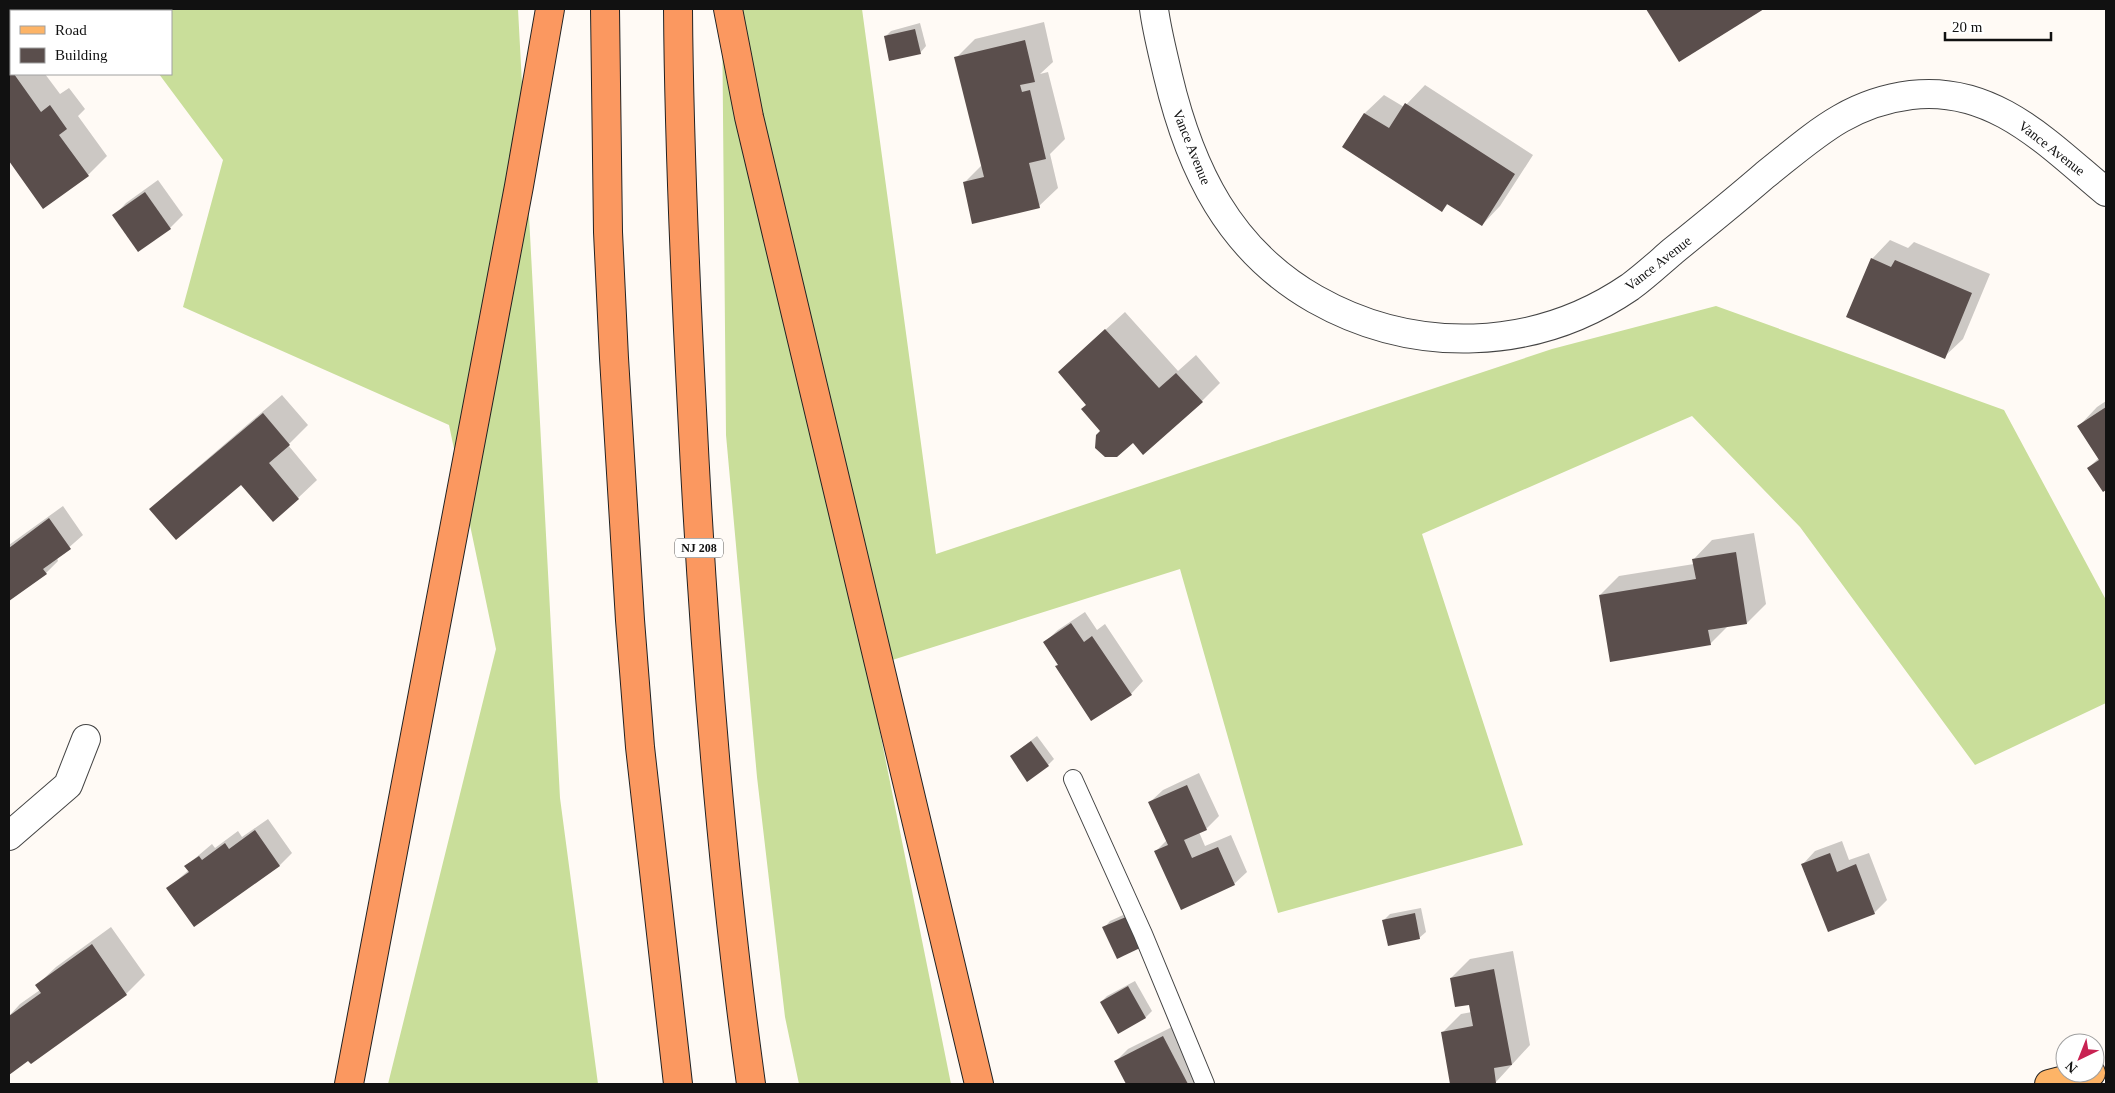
<svg xmlns="http://www.w3.org/2000/svg" width="2115" height="1093" font-family="'Times New Roman',serif">
<style>
.forest{fill:#c9de9a}
.shadow{fill:#0003}
.building{fill:#5a4e4c}
.lines{fill:none;stroke-linecap:round;stroke-linejoin:round}
.service-casing{stroke:#444;stroke-width:20}
.minor-casing{stroke:#444;stroke-width:30}
.primary-casing{stroke:#222;stroke-width:30}
.trunk-casing{stroke:#222;stroke-width:30}
.service{stroke:#fff;stroke-width:18}
.minor{stroke:#fff;stroke-width:28}
.primary{stroke:#fdb467;stroke-width:28}
.trunk{stroke:#fb9860;stroke-width:28}
.labels{text-anchor:middle;stroke-width:5;stroke-linejoin:round;paint-order:stroke}
.shield{fill:#fff;stroke:#585858;stroke-width:1}
.shield-label{font-size:12px;font-weight:bold;fill:#111}
.street-label{font-size:14px;fill:#111;stroke:#fff}
</style>
<rect width="100%" height="100%" fill="#fffaf5"/>
<g class="forest">
<polygon points="110,9 518,9 560,798 598,1084 388,1084 496,649 449,425 183,307 223,160 159,74 171,74 171,11 112,11"/>
<polygon points="722,9 862,9 936,554 1552,349 1716,306 2004,410 2106,600 2106,703 1975,765 1800,527 1692,416 1422,534 1523,845 1278,913 1180,569 867,668 951,1084 799,1084 785,1017 757,777 726,435"/>
</g>
<g class="shadow">
<polygon points="1648,9 1762,9 1680,60"/>
<polygon points="1044,22 1053,62 1040,74 1048,72 1065,139 1050,154 1058,188 1039,206 964,183 982,165 956,58 975,39"/>
<polygon points="920,23 926,46 920,53 885,37 891,31"/>
<polygon points="11,64 11,74 45,74 60,94 69,88 85,109 78,116 107,156 88,175 43,207 9,159 9,65"/>
<polygon points="1425,85 1533,155 1500,206 1482,225 1448,204 1442,210 1344,146 1365,113 1384,95 1404,107"/>
<polygon points="158,180 183,215 170,228 139,250 114,216 126,203"/>
<polygon points="1890,240 1908,248 1914,242 1990,274 1963,339 1944,357 1872,259"/>
<polygon points="1125,312 1178,371 1196,355 1220,383 1202,401 1133,441 1102,431 1088,404 1059,372"/>
<polygon points="282,395 308,425 288,445 317,480 298,498 242,483 151,509 170,491"/>
<polygon points="2106,401 2106,489 2103,491 2088,468 2099,458 2079,426 2097,407"/>
<polygon points="63,506 83,535 57,558 58,561 46,573 9,600 9,545"/>
<polygon points="1754,533 1766,604 1747,623 1728,626 1710,644 1600,595 1619,576 1694,564 1694,559 1712,540"/>
<polygon points="1085,612 1097,630 1105,624 1143,681 1131,694 1045,642 1058,630"/>
<polygon points="1037,736 1054,759 1048,765 1011,756"/>
<polygon points="1199,773 1219,816 1206,829 1199,832 1205,846 1231,835 1247,872 1234,884 1156,851 1167,840 1150,802 1163,790"/>
<polygon points="268,819 292,853 280,865 194,926 168,888 189,870 186,866 212,844 215,848 238,831 242,837"/>
<polygon points="1842,841 1849,860 1869,853 1887,900 1874,913 1803,864 1815,851"/>
<polygon points="1421,908 1426,932 1419,938 1383,921 1390,914"/>
<polygon points="1132,911 1140,947 1104,928 1110,921"/>
<polygon points="111,927 145,975 126,994 31,1063 29,1059 9,1074 9,1016 20,1004 40,990 37,985 56,967"/>
<polygon points="1513,951 1530,1045 1496,1082 1483,1084 1452,1084 1442,1033 1461,1014 1472,1012 1470,1003 1451,978 1470,959"/>
<polygon points="1135,981 1152,1011 1146,1017 1118,1032 1101,1002 1107,996"/>
<polygon points="1176,1025 1197,1084 1127,1084 1116,1061 1128,1049"/>
</g>
<g class="building">
<polygon points="1646,9 1764,9 1679,62"/>
<polygon points="915,29 921,54 889,61 884,36"/>
<polygon points="1025,40 1035,82 1020,85 1022,92 1030,90 1046,159 1029,163 1040,208 972,224 963,182 984,177 954,57"/>
<polygon points="9,67 11,74 14,74 41,112 50,105 67,129 59,135 89,176 43,209 9,161"/>
<polygon points="1405,103 1515,174 1482,226 1447,204 1442,212 1342,147 1364,113 1389,128"/>
<polygon points="145,192 171,229 138,252 112,215"/>
<polygon points="1871,258 1891,267 1895,260 1972,293 1945,359 1846,317"/>
<polygon points="1105,329 1159,388 1176,373 1203,402 1143,455 1133,443 1117,457 1105,457 1095,448 1096,435 1100,431 1081,409 1086,405 1058,372"/>
<polygon points="2106,407 2106,490 2103,492 2087,468 2099,460 2077,426"/>
<polygon points="263,413 290,445 269,463 299,499 273,522 241,485 176,540 149,509"/>
<polygon points="49,518 71,549 43,569 47,574 9,601 9,548"/>
<polygon points="1736,552 1747,624 1708,630 1711,645 1610,662 1599,595 1696,579 1692,559"/>
<polygon points="1071,623 1084,642 1092,636 1132,695 1091,721 1055,666 1058,665 1043,642"/>
<polygon points="1031,741 1049,766 1027,782 1010,756"/>
<polygon points="1187,785 1207,830 1184,840 1192,858 1218,847 1235,885 1181,910 1154,851 1168,845 1148,802"/>
<polygon points="255,830 280,866 194,927 166,888 189,872 184,866 199,856 202,860 225,843 229,849"/>
<polygon points="1830,853 1837,872 1856,864 1875,914 1828,932 1801,864"/>
<polygon points="1415,913 1420,939 1388,946 1382,920"/>
<polygon points="1126,917 1140,948 1117,959 1102,927"/>
<polygon points="92,944 127,995 31,1064 28,1061 9,1075 9,1016 41,993 35,985"/>
<polygon points="1494,969 1512,1065 1494,1068 1496,1083 1450,1084 1441,1032 1473,1026 1469,1005 1455,1007 1450,978"/>
<polygon points="1128,986 1146,1018 1118,1034 1100,1002"/>
<polygon points="1163,1036 1188,1084 1126,1084 1114,1061"/>
</g>
<g class="lines">
<g class="service-casing">
<polyline id="service" points="1073,779 1143,934 1205,1084"/>
</g>
<g class="minor-casing">
<g id="minor">
<path d="M1154 9C1157 32 1163 54 1168 76 1190 169 1229 250 1315 299 1414 355 1535 352 1630 287 1645 276 1659 263 1673 251 1704 226 1735 201 1765 175 1813 137 1847 103 1911 95 1994 85 2048 144 2106 192"/>
<polyline points="9,836 68,785 86,739"/>
</g>
</g>
<g class="primary-casing">
<polyline id="primary" points="2049,1084 2091,1073"/>
</g>
<g class="trunk-casing">
<g id="trunk">
<polyline points="605,9 608,232 614,358 630,620 640,747 678,1084"/>
<path d="M678 9C679 142 685 276 692 410 703 635 720 860 751 1084"/>
<polyline points="728,9 749,117 979,1084"/>
<polyline points="349,1084 519,186 550,9"/>
</g>
</g>
<use href="#service" class="service"/>
<use href="#minor" class="minor"/>
<use href="#primary" class="primary"/>
<use href="#trunk" class="trunk"/>
</g>
<g class="labels">
<rect class="shield" x="675" y="538.5" width="48" height="19" rx="4"/>
<g class="shield-label">
<text x="699" y="552">NJ 208</text>
</g>
<g class="street-label">
<text transform="translate(1192 147) rotate(68)" y="5">Vance Avenue</text>
<text transform="translate(2052 148) rotate(38)" y="5">Vance Avenue</text>
<text transform="translate(1658 263) rotate(-38)" y="5">Vance Avenue</text>
</g>
</g>
<rect width="2115" height="1093" fill="none" stroke="#111111" stroke-width="20"/>
<rect x="10" y="10" width="162" height="65" fill="#ffffff" stroke="#a0a0a0"/>
<rect x="20" y="26" width="25" height="8" fill="#fdb467" stroke="#a0a0a0"/>
<text x="55" y="35" font-size="15" fill="#111111">Road</text>
<rect x="20" y="48" width="25" height="15" fill="#5a4e4c" stroke="#a0a0a0"/>
<text x="55" y="60" font-size="15" fill="#111111">Building</text>
<g transform="translate(2080 1058) rotate(223)"><circle r="24" fill="#ffffff" stroke="#a0a0a0"/>
<path d="M0-4L9 19L0 12L-9 19Z" fill="#c82252"/>
<text y="-8" font-size="14" font-weight="bold" text-anchor="middle" fill="#111111">N</text>
</g>
<path d="M1945 32v8h106v-8" fill="none" stroke="#111111" stroke-width="2.5"/>
<text x="1952" y="32" font-size="15" fill="#111111" stroke="#ffffff" stroke-width="4" paint-order="stroke">20 m</text>
</svg>
